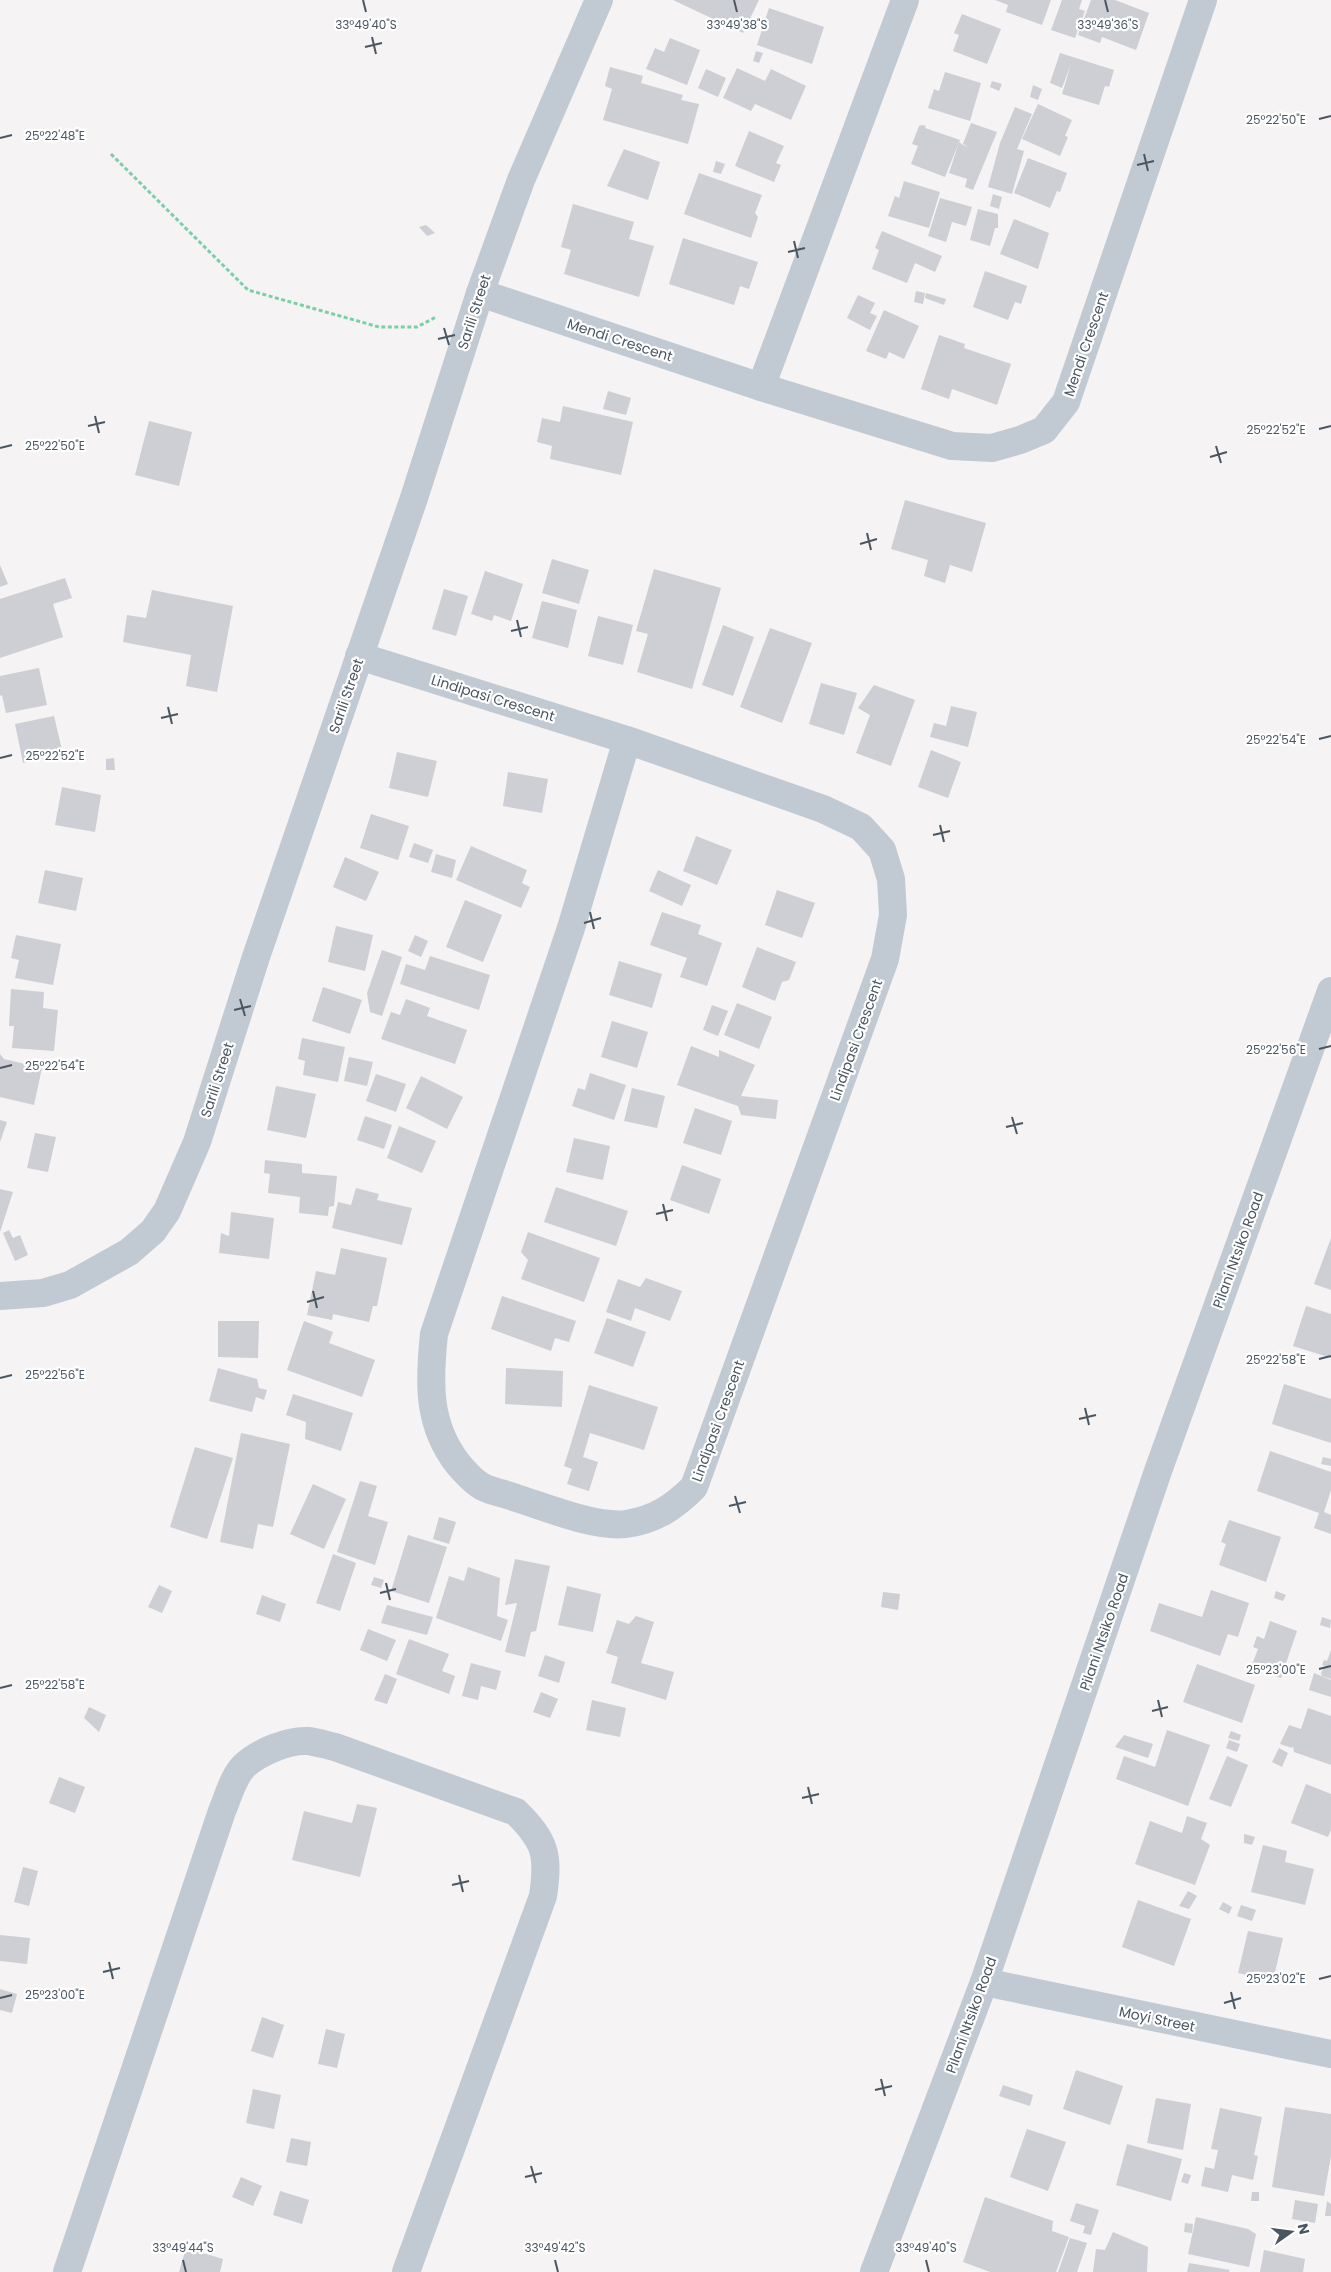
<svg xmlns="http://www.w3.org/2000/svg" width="1331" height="2272" font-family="Poppins,sans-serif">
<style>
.building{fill:#cdcfd5}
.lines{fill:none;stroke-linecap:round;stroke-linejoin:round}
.path{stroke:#7ad0a6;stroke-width:3;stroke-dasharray:4 2.5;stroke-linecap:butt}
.street{stroke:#c1cad2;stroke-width:28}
.ticks{fill:none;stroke:#4a5661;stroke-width:2}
.labels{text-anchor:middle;stroke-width:4.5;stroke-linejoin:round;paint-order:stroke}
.street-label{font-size:14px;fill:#4a5661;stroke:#fff}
.ticks-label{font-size:12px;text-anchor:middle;fill:#4a5661;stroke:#fff;stroke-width:4.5;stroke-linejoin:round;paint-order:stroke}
</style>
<rect width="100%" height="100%" fill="#f5f3f3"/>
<g class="building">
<polygon points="673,0 759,0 743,33"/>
<polygon points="995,0 1051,0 1042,25 1006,12 1008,5"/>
<polygon points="1062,0 1082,0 1079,9 1085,11 1075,38 1051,30"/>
<polygon points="1091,0 1115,0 1149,13 1136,50 1102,37 1100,43 1078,35"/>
<polygon points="769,8 824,27 812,64 757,45"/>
<polygon points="962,14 1001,29 987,64 953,51 959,35 954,33"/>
<polygon points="670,38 700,50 687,85 646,69 655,48 664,52"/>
<polygon points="756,51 763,53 759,63 753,61"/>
<polygon points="1060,53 1114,70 1109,87 1105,86 1099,105 1062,94 1071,64 1062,88 1050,83"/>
<polygon points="610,67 643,76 641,83 683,95 681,100 699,104 688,144 603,120 612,89 605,86"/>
<polygon points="737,68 765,81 771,69 806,86 791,120 755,104 751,111 723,98"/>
<polygon points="706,69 726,78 718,97 698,88"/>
<polygon points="945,72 981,83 970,121 928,108 934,89 939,91"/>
<polygon points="992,81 1002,84 999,91 990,87"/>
<polygon points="1033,85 1042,89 1038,100 1030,97"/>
<polygon points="1038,104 1072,120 1065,136 1068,137 1060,156 1022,139"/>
<polygon points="1015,107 1032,114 1017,149 1024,151 1012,194 988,187 1000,143"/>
<polygon points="971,123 997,132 973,190 965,187 967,179 949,173 959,142 963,145 969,147 963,144"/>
<polygon points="922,125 926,126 925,128 960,140 945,177 911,164 918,146 912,144 919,126"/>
<polygon points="749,131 784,146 776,163 781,165 774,182 735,166"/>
<polygon points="624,149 660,162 648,200 607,186"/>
<polygon points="1028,158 1067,173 1060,192 1057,191 1050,208 1014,193"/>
<polygon points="716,161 725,164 721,174 713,172"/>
<polygon points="699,173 762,195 755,213 758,217 751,238 684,214"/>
<polygon points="904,181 940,192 929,228 888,216 895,196 899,198"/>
<polygon points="993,194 1002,197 999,209 990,206"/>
<polygon points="940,198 972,207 966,226 952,222 946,242 928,236"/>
<polygon points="573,204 634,222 629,239 654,246 639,297 564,274 571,250 561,247"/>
<polygon points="978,209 998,214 998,228 995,228 990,246 970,240"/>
<polygon points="1014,219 1049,233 1038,269 1000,254"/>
<polygon points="426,225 435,233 427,236 419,227"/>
<polygon points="882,231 942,256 935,272 915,263 907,283 872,269 879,250 875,248"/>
<polygon points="683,238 758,262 749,289 740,286 734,305 669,284"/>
<polygon points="985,271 1027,286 1021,304 1015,302 1008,320 973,307"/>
<polygon points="916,291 925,293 923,304 914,302"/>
<polygon points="926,293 946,299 944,305 925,298"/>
<polygon points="858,295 875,303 870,313 877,316 870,330 847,318"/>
<polygon points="884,310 919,326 904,359 889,352 886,359 866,351"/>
<polygon points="939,335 965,344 964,348 1011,364 997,405 952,389 949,399 921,389"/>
<polygon points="608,391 631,398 626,415 603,409"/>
<polygon points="563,406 633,422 621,475 550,459 552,446 537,442 542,418 560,422"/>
<polygon points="149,421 192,432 179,486 135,475"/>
<polygon points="905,500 986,523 972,572 950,565 945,583 924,576 928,560 891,549"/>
<polygon points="552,559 589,570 579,604 542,593"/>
<polygon points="0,565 8,584 0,587"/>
<polygon points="654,569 721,588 692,689 637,672 648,634 636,631"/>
<polygon points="485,571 523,584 511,621 494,615 492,621 471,614"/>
<polygon points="65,578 72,598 53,604 63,637 0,658 0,599"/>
<polygon points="444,589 468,596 456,636 432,629"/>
<polygon points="152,590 233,606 217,692 186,686 191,655 123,642 127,615 146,618"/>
<polygon points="542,601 577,610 568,648 532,638"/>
<polygon points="598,616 633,625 623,665 588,656"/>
<polygon points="723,625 754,637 733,696 702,685"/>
<polygon points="770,628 812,643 782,723 740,707"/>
<polygon points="39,668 47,705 6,713 2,695 0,696 0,676"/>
<polygon points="821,683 857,693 844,735 809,724"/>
<polygon points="874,685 915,700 891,766 856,753 870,715 858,708"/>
<polygon points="951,706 977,712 968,747 930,737 934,723 946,726"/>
<polygon points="54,716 63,754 23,763 15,724"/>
<polygon points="931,750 961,762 948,798 918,787"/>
<polygon points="397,752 437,761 428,797 389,788"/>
<polygon points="114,758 115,770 106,770 106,759"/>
<polygon points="508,772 548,779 542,813 503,806"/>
<polygon points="62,787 101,795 95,832 55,825"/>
<polygon points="371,814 409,826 398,860 360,848"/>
<polygon points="696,836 732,850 717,885 683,871"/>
<polygon points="414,843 433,850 428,863 409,857"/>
<polygon points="471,846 527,870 522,883 530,887 521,908 456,880"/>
<polygon points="436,854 456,860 452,878 431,872"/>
<polygon points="345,857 379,872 366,901 333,887"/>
<polygon points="45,870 83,878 76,911 38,903"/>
<polygon points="658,870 691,885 682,906 649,891"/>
<polygon points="777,890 815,903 802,938 765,925"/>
<polygon points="465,900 502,915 483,962 446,947"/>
<polygon points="662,912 701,925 698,934 722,943 707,986 680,977 687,958 650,945"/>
<polygon points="336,926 373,935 365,971 328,962"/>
<polygon points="16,935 61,944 53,985 15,978 19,960 11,958"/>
<polygon points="415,935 428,941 421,957 408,951"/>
<polygon points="757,947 796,962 789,980 782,982 775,1001 742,987"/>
<polygon points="382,950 402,957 382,1016 370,1012 367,993"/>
<polygon points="430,956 490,975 479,1010 400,984 406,964 425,970"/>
<polygon points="619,961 662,974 652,1008 609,995"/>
<polygon points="323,987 362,1000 350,1034 312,1021"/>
<polygon points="11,989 44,992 43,1008 58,1010 54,1051 12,1048 14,1026 9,1026"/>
<polygon points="406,999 430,1008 427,1016 467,1030 455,1064 381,1039 391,1012 400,1015"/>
<polygon points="737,1003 772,1017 759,1049 724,1035"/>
<polygon points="712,1005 728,1011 718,1036 703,1030"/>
<polygon points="612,1021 648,1032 637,1068 601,1057"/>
<polygon points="302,1038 345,1047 338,1082 303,1075 305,1061 298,1059"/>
<polygon points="691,1046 719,1057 719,1050 755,1065 741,1096 778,1100 776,1119 741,1115 738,1106 677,1085"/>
<polygon points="0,1054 4,1059 42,1068 34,1105 0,1097"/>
<polygon points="349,1057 373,1062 367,1086 344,1081"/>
<polygon points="590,1073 626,1085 614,1120 572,1106 578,1088 585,1090"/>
<polygon points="376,1074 406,1084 396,1112 366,1101"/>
<polygon points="421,1076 463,1097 447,1129 406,1108"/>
<polygon points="276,1086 316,1094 306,1138 267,1130"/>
<polygon points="632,1088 665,1096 657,1128 624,1121"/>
<polygon points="695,1108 732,1121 721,1155 683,1143"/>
<polygon points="365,1116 392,1125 384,1149 357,1140"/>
<polygon points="0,1120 7,1122 0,1142"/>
<polygon points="399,1126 436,1141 422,1173 387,1158"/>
<polygon points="35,1133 56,1137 48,1172 27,1168"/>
<polygon points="574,1138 610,1146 603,1180 566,1172"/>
<polygon points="265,1160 302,1164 302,1173 337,1176 334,1206 329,1207 328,1216 299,1213 300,1197 268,1193 270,1174 264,1173"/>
<polygon points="682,1165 721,1179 709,1214 670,1200"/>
<polygon points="556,1187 628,1211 616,1246 544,1222"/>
<polygon points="356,1188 379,1194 377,1200 412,1208 402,1245 332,1228 338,1202 351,1205"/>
<polygon points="0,1189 13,1192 0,1232"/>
<polygon points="231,1212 274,1218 269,1259 219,1253 221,1233 229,1236"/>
<polygon points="9,1230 13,1238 20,1235 28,1255 15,1261 3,1233"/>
<polygon points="528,1232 600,1258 584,1302 521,1279 528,1260 521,1252"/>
<polygon points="1331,1238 1331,1290 1314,1284"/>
<polygon points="341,1248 387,1258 377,1306 373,1306 369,1322 333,1314 332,1320 307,1315 316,1271 335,1275"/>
<polygon points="646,1278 682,1291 670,1321 635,1308 631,1321 606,1312 618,1279 640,1287"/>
<polygon points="502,1296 576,1321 569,1342 555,1338 551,1351 491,1329"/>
<polygon points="1306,1306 1331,1314 1331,1358 1293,1346"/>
<polygon points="607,1318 646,1332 633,1367 594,1353"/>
<polygon points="218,1321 259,1321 258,1358 218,1357"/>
<polygon points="304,1321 333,1332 329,1343 375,1360 362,1397 287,1370"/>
<polygon points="218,1368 257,1379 259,1388 267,1390 264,1400 256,1397 252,1412 209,1401"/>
<polygon points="506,1368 563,1371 562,1407 505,1404"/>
<polygon points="1284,1384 1331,1399 1331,1443 1272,1424"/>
<polygon points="589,1385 658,1407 644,1450 590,1433 583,1457 598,1462 589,1491 567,1484 572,1469 564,1466"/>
<polygon points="293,1394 353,1413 341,1451 305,1439 306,1422 286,1415"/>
<polygon points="241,1433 290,1444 273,1527 258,1524 253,1549 220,1542"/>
<polygon points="195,1447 233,1458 207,1539 170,1527"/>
<polygon points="1270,1451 1331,1472 1331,1490 1324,1512 1331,1515 1331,1534 1314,1528 1319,1513 1257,1491"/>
<polygon points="1323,1457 1331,1459 1331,1466 1321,1464"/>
<polygon points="360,1481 377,1486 368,1516 388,1522 375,1565 337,1552"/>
<polygon points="313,1484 346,1499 324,1549 290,1534"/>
<polygon points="439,1517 456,1522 449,1544 433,1539"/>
<polygon points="1229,1520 1281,1537 1266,1582 1219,1565 1226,1544 1221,1542"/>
<polygon points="408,1535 447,1547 429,1603 391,1591"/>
<polygon points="333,1554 356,1563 340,1611 316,1603"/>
<polygon points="515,1559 550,1566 536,1631 531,1632 525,1657 505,1652 517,1603 505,1605"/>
<polygon points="468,1567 500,1578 497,1616 508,1620 501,1641 436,1618 449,1576 464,1581"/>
<polygon points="374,1577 384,1580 381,1588 371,1585"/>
<polygon points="159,1585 172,1591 162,1613 148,1607"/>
<polygon points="567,1586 601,1594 593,1632 558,1625"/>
<polygon points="1211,1590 1249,1603 1238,1637 1228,1634 1220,1656 1150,1631 1159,1603 1202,1617"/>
<polygon points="1276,1591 1286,1595 1283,1601 1274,1598"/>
<polygon points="883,1592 900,1594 898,1610 881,1607"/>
<polygon points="262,1595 286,1604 280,1622 256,1614"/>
<polygon points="387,1605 433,1617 427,1635 381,1623"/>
<polygon points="636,1616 654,1622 641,1663 674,1672 666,1700 611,1683 618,1657 606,1653 617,1620 629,1624"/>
<polygon points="1322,1617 1331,1620 1330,1628 1320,1625"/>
<polygon points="1270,1621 1297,1631 1281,1678 1251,1667 1258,1649 1253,1647 1257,1636 1264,1639"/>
<polygon points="368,1629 396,1640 387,1661 360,1650"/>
<polygon points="409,1639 449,1654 442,1671 455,1676 449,1694 396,1674"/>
<polygon points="1331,1650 1331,1679 1322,1676 1321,1673 1325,1666 1322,1665 1324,1660 1327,1661"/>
<polygon points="545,1655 565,1662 559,1683 538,1676"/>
<polygon points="471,1663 501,1671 496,1690 481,1686 478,1700 462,1696"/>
<polygon points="1197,1664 1255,1685 1242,1723 1183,1702"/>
<polygon points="1314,1673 1331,1680 1331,1697 1309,1690"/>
<polygon points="385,1674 397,1679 387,1704 374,1700"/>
<polygon points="541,1692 558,1699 550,1718 533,1712"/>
<polygon points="592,1700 626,1708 620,1737 586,1730"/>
<polygon points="89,1707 106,1715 99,1732 84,1718"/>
<polygon points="1308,1708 1331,1716 1331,1765 1294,1752 1293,1746 1292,1748 1280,1744 1289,1725 1301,1729"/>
<polygon points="1167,1730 1210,1745 1188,1806 1116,1779 1124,1756 1155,1767"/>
<polygon points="1231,1731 1241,1735 1239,1741 1228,1738"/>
<polygon points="1124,1735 1153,1744 1148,1758 1115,1747"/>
<polygon points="1229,1740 1240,1744 1237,1752 1226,1748"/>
<polygon points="1279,1748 1288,1753 1282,1767 1272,1762"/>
<polygon points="1227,1756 1248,1765 1231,1807 1209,1799"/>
<polygon points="59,1777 85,1787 75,1813 49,1803"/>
<polygon points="1306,1784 1331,1794 1331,1830 1328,1837 1291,1823"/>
<polygon points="357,1804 377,1808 360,1877 292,1860 304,1811 352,1823"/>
<polygon points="1187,1816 1207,1823 1201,1839 1210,1845 1195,1885 1135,1864 1150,1821 1182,1833"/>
<polygon points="1244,1834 1255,1837 1252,1845 1244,1843"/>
<polygon points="1263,1845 1287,1851 1285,1862 1314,1869 1305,1905 1251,1892"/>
<polygon points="23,1867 38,1871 29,1906 14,1902"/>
<polygon points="1188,1891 1197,1896 1189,1909 1179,1906"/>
<polygon points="1138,1900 1191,1919 1174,1966 1122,1947"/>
<polygon points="1223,1902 1232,1907 1229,1914 1219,1909"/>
<polygon points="1241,1905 1256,1910 1252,1921 1237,1916"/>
<polygon points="1248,1931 1283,1938 1273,1981 1238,1973"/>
<polygon points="0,1935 30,1938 27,1964 0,1961"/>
<polygon points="0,1989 17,1994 12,2013 0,2010"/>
<polygon points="262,2017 284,2025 273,2058 251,2051"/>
<polygon points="326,2029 345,2034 337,2068 318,2064"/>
<polygon points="1076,2070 1123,2086 1110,2125 1063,2109"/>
<polygon points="1003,2085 1033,2095 1030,2106 999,2096"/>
<polygon points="253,2089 281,2095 274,2129 246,2123"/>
<polygon points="1156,2098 1191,2104 1183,2150 1147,2143"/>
<polygon points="1285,2107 1331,2114 1331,2156 1324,2196 1272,2187"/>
<polygon points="1220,2108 1262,2117 1254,2155 1258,2156 1253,2180 1232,2175 1228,2192 1201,2186 1205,2167 1214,2169 1218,2150 1211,2149"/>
<polygon points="1027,2129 1066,2142 1048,2191 1010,2177"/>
<polygon points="291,2138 311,2142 307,2166 286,2162"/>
<polygon points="1127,2144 1182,2159 1171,2201 1116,2185"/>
<polygon points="1184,2173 1191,2175 1188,2184 1181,2182"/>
<polygon points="241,2177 262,2186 253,2206 232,2197"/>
<polygon points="280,2191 309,2200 302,2224 273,2215"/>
<polygon points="1252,2192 1259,2192 1259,2201 1251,2201"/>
<polygon points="985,2197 1053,2221 1052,2231 1069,2237 1056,2272 990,2272 963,2262"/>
<polygon points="1295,2200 1318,2204 1315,2223 1292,2219"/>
<polygon points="1327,2201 1331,2204 1331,2216 1325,2216"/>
<polygon points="1076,2203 1099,2210 1091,2235 1083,2233 1085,2226 1070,2221"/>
<polygon points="1196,2217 1248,2229 1256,2234 1249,2267 1188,2254"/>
<polygon points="1185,2223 1193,2224 1192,2233 1184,2232"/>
<polygon points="1113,2232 1148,2247 1147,2272 1093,2272 1096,2249 1105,2250"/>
<polygon points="1070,2238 1087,2243 1077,2272 1058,2272"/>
<polygon points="186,2248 223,2259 220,2272 179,2272"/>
<polygon points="1264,2250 1305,2259 1303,2272 1260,2272"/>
<polygon points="1189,2263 1230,2270 1229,2272 1187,2272"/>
</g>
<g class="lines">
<polyline class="path" points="111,154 248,290 379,327 417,327 436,317"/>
<g class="street">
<polyline points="480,293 761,387 952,446 992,448 1020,440 1044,430 1066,402 1203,0"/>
<polyline points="761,387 905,0"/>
<path d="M359 656 627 740 823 809 861 827 882 850 891 879 893 915 885 959 694 1487C674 1507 655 1520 626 1524 596 1528 545 1507 516 1498 506 1494 493 1492 483 1487 475 1483 464 1471 458 1464 427 1424 429 1382 434 1334L571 928 627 740"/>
<polyline points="0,1296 43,1293 70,1285 129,1252 153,1231 167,1211 197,1142 256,957 414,498 480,293 521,180 599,0"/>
<polyline points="984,1982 1331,2054"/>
<path d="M67 2272 222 1811C228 1797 233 1777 244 1766 259 1752 288 1740 308 1741 317 1742 326 1745 335 1747L516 1812C546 1842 549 1855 543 1896L406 2272"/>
<polyline points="874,2272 984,1982 1158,1471 1331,991"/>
</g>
</g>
<path class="ticks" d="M363 0 366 12M734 0 737 12M1105 0 1108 12M372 37 376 54M365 47 382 43M1319 119 1331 116M0 138 12 135M1144 154 1148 171M1137 165 1154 161M794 241 798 258M788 252 805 248M444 328 449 345M438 339 455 335M95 416 99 433M88 426 105 422M1319 429 1331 426M1216 446 1221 463M0 448 12 445M1210 457 1227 452M867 533 871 550M860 544 877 539M517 620 521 637M511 631 528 627M168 707 172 724M161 718 178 714M1319 739 1331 736M0 758 12 755M940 825 944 842M933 835 950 831M590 912 594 929M584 923 601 918M240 999 245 1016M234 1010 251 1006M1319 1049 1331 1046M0 1068 12 1065M1012 1117 1017 1134M1006 1127 1023 1123M663 1204 667 1221M656 1214 673 1210M313 1291 317 1308M307 1302 324 1297M1319 1359 1331 1356M0 1378 12 1375M1085 1408 1089 1425M1079 1419 1096 1415M735 1496 740 1513M729 1506 746 1502M386 1583 390 1600M380 1593 396 1589M1319 1669 1331 1666M0 1688 12 1685M1158 1700 1162 1717M1152 1711 1168 1707M808 1787 812 1804M802 1798 819 1794M459 1875 463 1892M452 1885 469 1881M109 1962 113 1979M103 1972 120 1968M1319 1979 1331 1976M1231 1992 1235 2009M0 1998 12 1995M1224 2003 1241 1998M881 2079 885 2096M875 2090 892 2086M531 2166 536 2183M525 2177 542 2173M183 2260 186 2272M555 2260 558 2272M926 2260 929 2272"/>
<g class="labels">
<g class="street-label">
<text transform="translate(474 312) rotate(-72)" y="5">Sarili Street</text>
<text transform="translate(620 340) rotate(18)" y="5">Mendi Crescent</text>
<text transform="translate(1086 344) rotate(-71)" y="5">Mendi Crescent</text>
<text transform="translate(346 696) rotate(-71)" y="5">Sarili Street</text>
<text transform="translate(493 698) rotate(17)" y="5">Lindipasi Crescent</text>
<text transform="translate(856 1040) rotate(-70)" y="5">Lindipasi Crescent</text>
<text transform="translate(217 1080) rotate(-72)" y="5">Sarili Street</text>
<text transform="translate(1238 1250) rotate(-70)" y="5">Pilani Ntsiko Road</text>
<text transform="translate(718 1421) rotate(-70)" y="5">Lindipasi Crescent</text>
<text transform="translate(1104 1632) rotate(-71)" y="5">Pilani Ntsiko Road</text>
<text transform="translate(971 2015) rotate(-70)" y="5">Pilani Ntsiko Road</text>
<text transform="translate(1157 2019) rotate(12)" y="5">Moyi Street</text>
</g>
</g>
<g class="ticks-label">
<text x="366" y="29">33°49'40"S</text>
<text x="737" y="29">33°49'38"S</text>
<text x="1108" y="29">33°49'36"S</text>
<text x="1276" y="124">25°22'50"E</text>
<text x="55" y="140">25°22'48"E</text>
<text x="1276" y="434">25°22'52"E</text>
<text x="55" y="450">25°22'50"E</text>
<text x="1276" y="744">25°22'54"E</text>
<text x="55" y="760">25°22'52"E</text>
<text x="1276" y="1054">25°22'56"E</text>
<text x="55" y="1070">25°22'54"E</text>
<text x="1276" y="1364">25°22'58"E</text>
<text x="55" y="1379">25°22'56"E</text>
<text x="1276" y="1674">25°23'00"E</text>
<text x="55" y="1689">25°22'58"E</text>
<text x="1276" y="1983">25°23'02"E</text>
<text x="55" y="1999">25°23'00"E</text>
<text x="183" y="2252">33°49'44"S</text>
<text x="555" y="2252">33°49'42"S</text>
<text x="926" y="2252">33°49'40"S</text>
</g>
<g transform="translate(1291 2232) rotate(76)" stroke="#ffffff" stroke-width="4" paint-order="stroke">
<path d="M0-4L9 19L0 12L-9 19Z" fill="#4a5661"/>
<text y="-8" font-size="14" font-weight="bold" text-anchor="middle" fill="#4a5661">N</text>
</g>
</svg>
